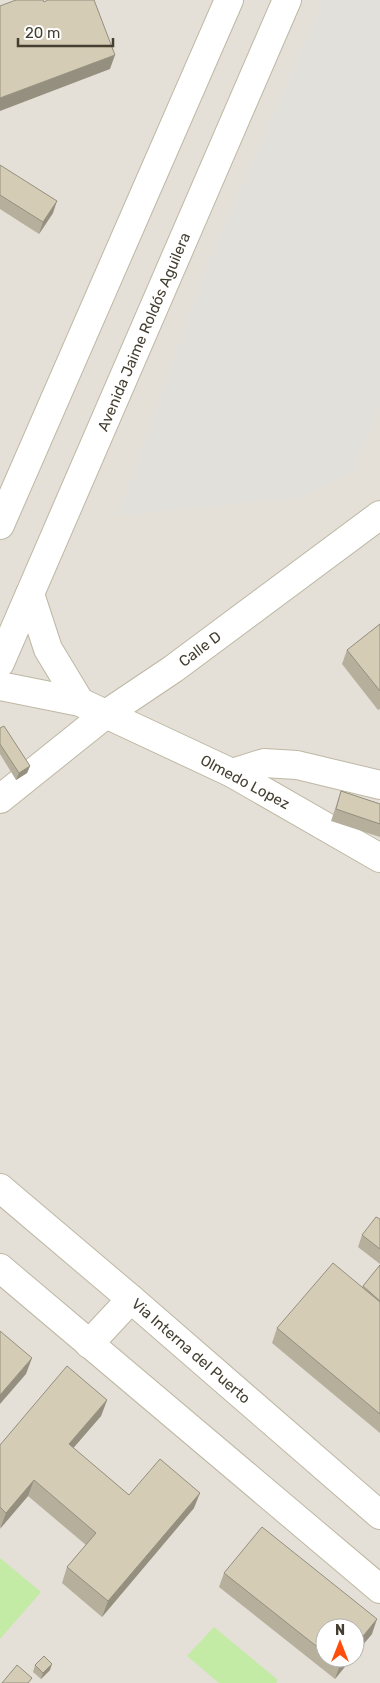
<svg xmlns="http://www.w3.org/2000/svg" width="380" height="1683" font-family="Rubik,sans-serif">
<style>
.industrial{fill:#e4dfd7;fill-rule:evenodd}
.green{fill:#c3eba5}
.parking{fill:#e2e0da}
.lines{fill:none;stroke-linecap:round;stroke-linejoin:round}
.minor-casing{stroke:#beb8a3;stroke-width:30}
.minor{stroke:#fff;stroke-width:28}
.wall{fill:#b6af9c}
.shaded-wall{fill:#948f7f}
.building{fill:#d4ccb5;stroke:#948f7f}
.labels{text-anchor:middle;stroke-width:4.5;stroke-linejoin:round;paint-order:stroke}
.street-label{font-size:15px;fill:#443f31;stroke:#fff}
</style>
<rect width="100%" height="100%" fill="#f2efe1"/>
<path class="industrial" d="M0 0H380V1683H0ZM325 1628H355V1658H325Z"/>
<g class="green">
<polygon points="0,1558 41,1592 0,1639"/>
<polygon points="214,1627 278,1680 276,1683 219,1683 187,1656"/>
</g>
<polygon class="parking" points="323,0 380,0 380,408 353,472 303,498 118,515 204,271"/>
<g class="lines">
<g class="minor-casing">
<g id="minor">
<polyline points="0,525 229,0"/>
<polyline points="30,594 48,649 80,702"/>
<polyline points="0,663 287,0"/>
<polyline points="0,686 80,702 232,773 380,858"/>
<polyline points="232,773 264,763 297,765 380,785"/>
<polyline points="0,799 106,714 173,669 380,515"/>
<polyline points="0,1188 131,1299 380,1515"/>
<polyline points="0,1268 380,1589"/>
<polyline points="89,1344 131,1299"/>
</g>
</g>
<use href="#minor" class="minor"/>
</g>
<g class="wall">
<polygon points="0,165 53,213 39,234 0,209"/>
<polygon points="380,624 380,709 378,710 342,664 347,650"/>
<polygon points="0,728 30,766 27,773 16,780 0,754"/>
<polygon points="341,791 380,804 380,837 331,821"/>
<polygon points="380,1219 380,1264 358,1247 362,1235"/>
<polygon points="380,1265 380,1433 272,1343 277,1328 362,1287"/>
<polygon points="107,1400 101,1416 73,1448 129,1495 194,1508 102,1617 62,1583 67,1567 86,1545 28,1496 0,1528 0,1445"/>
<polygon points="224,1573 372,1634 355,1654 355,1628 325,1628 325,1658 352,1658 335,1679 219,1587"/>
<polygon points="35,1665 50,1670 41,1679 33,1672"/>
</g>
<g class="shaded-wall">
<polygon points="115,55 110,69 0,111 0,98"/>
<polygon points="57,201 53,213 39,234 43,222"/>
<polygon points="30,766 27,773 16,780 19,773"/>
<polygon points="32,1358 26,1374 0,1404 0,1395"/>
<polygon points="107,1400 101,1416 63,1460 69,1444"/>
<polygon points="34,1480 28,1496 0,1529 6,1513"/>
<polygon points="200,1493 194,1508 102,1617 108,1601"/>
<polygon points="377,1619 372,1634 355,1654 355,1646"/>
<polygon points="345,1658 352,1658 335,1679 340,1665"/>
<polygon points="52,1664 50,1670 41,1679 43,1673"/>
</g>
<g class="building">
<polygon points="16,0 43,0 44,2 48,0 94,0 115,55 0,98 0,6"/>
<polygon points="0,165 57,201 43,222 0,195"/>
<polygon points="380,624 380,691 347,650"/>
<polygon points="4,726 30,766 19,773 0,744 0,728"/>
<polygon points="341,791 380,804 380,824 336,809"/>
<polygon points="376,1217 380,1219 380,1249 362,1235"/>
<polygon points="333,1263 380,1302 380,1414 277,1328"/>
<polygon points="380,1265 380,1301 363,1286"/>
<polygon points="0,1331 32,1358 0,1395"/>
<polygon points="67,1366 107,1400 69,1444 129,1495 160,1459 200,1493 108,1601 67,1567 96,1533 34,1480 6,1513 0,1507 0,1445"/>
<polygon points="262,1527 377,1619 355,1646 355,1628 325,1628 325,1653 224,1573"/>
<polygon points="44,1656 52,1664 43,1673 35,1665"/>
<polygon points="331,1658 345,1658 340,1665"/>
<polygon points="17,1665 32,1678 28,1683 2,1683"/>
</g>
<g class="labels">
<g class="street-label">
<text transform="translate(144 332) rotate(-67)" y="5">Avenida Jaime Roldós Aguilera</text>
<text transform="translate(200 649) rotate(-37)" y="5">Calle D</text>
<text transform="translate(245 782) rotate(28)" y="5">Olmedo Lopez</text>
<text transform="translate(191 1351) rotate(41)" y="5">Via Interna del Puerto</text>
</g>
</g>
<g transform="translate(340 1643)"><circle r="24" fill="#ffffff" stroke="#b4b2ad"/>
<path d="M0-4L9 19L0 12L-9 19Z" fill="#ff4d0b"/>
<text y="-8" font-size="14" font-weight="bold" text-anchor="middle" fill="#443f31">N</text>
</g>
<path d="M18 38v8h95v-8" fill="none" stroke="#443f31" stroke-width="2.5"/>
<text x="25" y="38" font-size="15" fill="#443f31" stroke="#ffffff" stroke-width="4" paint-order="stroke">20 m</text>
</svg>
